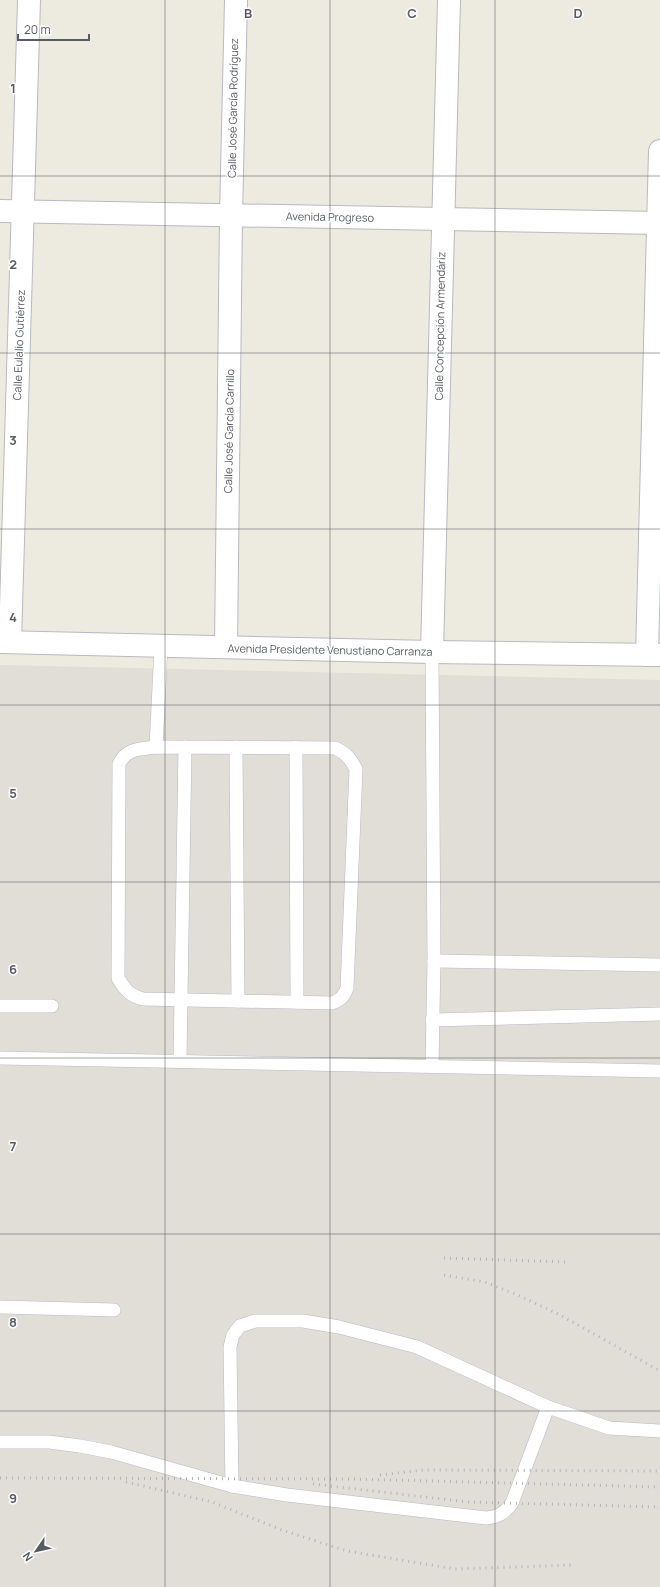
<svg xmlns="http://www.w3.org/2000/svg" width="660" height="1587" font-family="Manrope,sans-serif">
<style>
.industrial{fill:#e0ded7}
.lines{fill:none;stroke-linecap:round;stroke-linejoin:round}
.service-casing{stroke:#b8bac0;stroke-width:14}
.minor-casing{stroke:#b8bac0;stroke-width:24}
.service{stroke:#fff;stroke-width:13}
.minor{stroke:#fff;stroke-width:22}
.rail{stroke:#b4b5b5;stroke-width:3;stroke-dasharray:1 5;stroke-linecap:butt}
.grid{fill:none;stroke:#585c62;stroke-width:1;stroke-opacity:0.55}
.labels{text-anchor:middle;stroke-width:3;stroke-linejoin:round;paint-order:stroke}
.street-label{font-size:11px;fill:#585c62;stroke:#fff}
.grid-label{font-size:13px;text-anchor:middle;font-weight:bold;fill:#585c62;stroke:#fff;stroke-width:3;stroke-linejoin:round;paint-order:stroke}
</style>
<rect width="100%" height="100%" fill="#edebdf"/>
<polygon class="industrial" points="0,665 660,680 660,1587 0,1587"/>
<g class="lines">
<g class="service-casing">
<g id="service">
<polyline points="432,652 434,961 432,1066"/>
<path d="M156 747 335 748C346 753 350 758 356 769L347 988C344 997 340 1000 332 1003L143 999C129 995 126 991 118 978L119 764C126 748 141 749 156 747Z"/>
<polyline points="156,747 161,646"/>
<polyline points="236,747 238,1001"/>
<polyline points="296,747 297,1002"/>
<polyline points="434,961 660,965"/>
<polyline points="0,1006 52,1006"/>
<polyline points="432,1020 660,1014"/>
<polyline points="0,1058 660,1071"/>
<polyline points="180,1061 185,747"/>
<polyline points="0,1307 114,1310"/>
<path d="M0 1442H49L80 1446 111 1452 232 1486 287 1495 486 1518C498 1517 505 1513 512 1503L548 1407"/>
<polyline points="232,1486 230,1347 233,1335 240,1326 255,1321 303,1321 339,1327 417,1347 548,1407 609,1428 660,1431"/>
</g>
</g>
<g class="minor-casing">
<g id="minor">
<polyline points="0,211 660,223"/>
<polyline points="0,642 432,652 660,655"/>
<polyline points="10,642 29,0"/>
<polyline points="226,647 231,215 236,0"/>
<polyline points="432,652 449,0"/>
<polyline points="647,655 660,151"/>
</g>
</g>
<use href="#service" class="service"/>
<use href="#minor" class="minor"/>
<g class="rail">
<polyline points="444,1258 567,1262"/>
<polyline points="444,1275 485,1282 520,1296 560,1315 660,1371"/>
<polyline points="380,1475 423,1470 660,1471"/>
<polyline points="0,1478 353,1479 660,1487"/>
<polyline points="126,1482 212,1502 282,1530 347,1551 455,1569 573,1565"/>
<polyline points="313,1484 469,1502 660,1507"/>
</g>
</g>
<path class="grid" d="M165 0V1587M330 0V1587M495 0V1587M0 176H660M0 353H660M0 529H660M0 705H660M0 882H660M0 1058H660M0 1234H660M0 1411H660"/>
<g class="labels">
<g class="street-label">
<text transform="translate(233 108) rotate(-89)" y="4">Calle José García Rodríguez</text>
<text transform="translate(330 217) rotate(1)" y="4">Avenida Progreso</text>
<text transform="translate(440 326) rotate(-89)" y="4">Calle Concepción Armendáriz</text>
<text transform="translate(19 345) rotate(-88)" y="4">Calle Eulalio Gutiérrez</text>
<text transform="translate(229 431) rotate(-89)" y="4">Calle José García Carrillo</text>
<text transform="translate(330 650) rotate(1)" y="4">Avenida Presidente Venustiano Carranza</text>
</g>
</g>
<g class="grid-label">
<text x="248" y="18">B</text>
<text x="412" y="18">C</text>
<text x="578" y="18">D</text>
<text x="13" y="93">1</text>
<text x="13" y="269">2</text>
<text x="13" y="445">3</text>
<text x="13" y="622">4</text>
<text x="13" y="798">5</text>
<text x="13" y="974">6</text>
<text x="13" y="1151">7</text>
<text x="13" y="1327">8</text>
<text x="13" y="1503">9</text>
</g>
<g transform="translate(36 1551) rotate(236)" stroke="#ffffff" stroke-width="3" paint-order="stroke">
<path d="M0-3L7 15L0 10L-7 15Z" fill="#585c62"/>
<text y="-6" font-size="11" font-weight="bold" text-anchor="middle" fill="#585c62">N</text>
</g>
<path d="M18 34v6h71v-6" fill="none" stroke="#585c62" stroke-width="2"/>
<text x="24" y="34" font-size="12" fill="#585c62" stroke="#ffffff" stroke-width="3" paint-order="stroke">20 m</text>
</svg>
